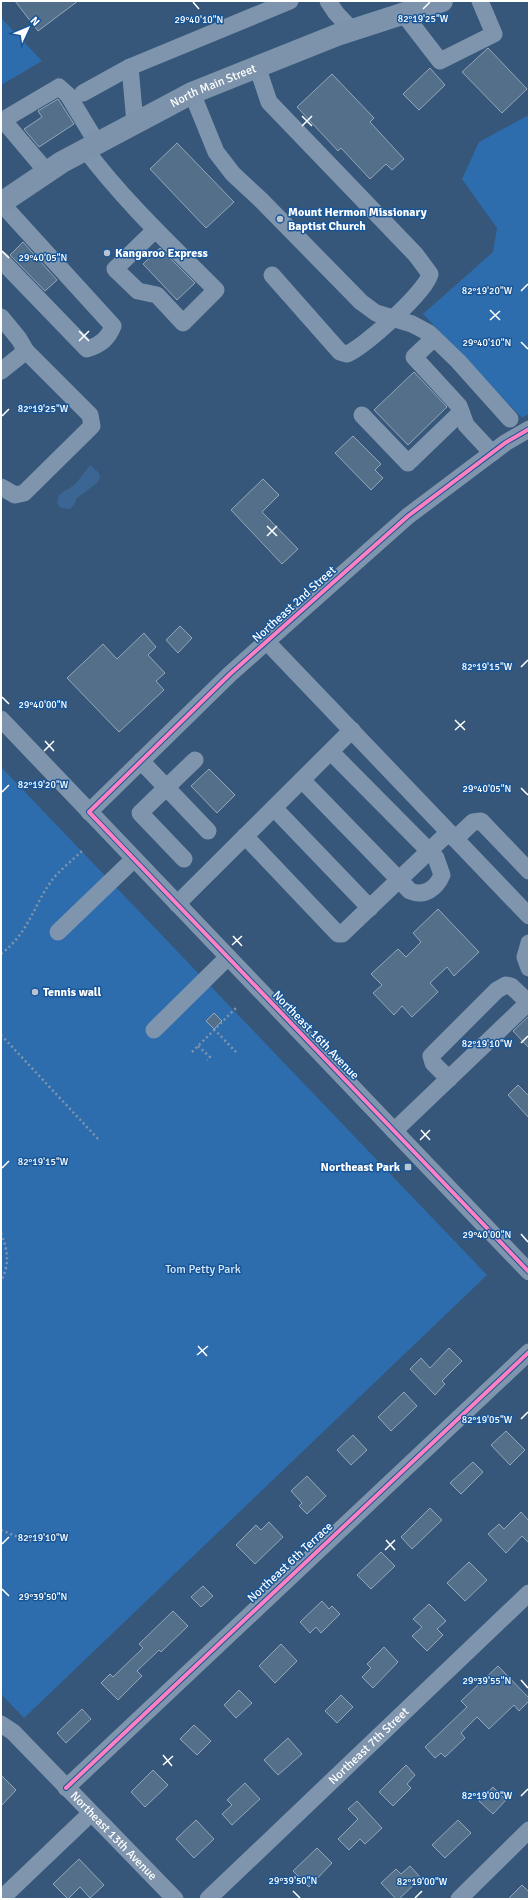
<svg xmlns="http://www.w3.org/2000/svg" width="530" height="1900" font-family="Signika,sans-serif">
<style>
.green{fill:#2d6dad}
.water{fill:#3b6693}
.building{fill:#546f8a;stroke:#94a6ba}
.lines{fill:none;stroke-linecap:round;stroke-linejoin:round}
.path{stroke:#7f95ad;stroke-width:2.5;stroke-dasharray:2 3;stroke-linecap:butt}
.minor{stroke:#7f95ad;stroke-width:17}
.major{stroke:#7d93ab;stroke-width:22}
.cycleway-casing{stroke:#195697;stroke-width:6}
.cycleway{stroke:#ff80c0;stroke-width:4}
.ticks{fill:none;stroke:#fff;stroke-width:1.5}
.poi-dot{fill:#b9c4d0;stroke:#195697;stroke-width:1.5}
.labels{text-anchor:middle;stroke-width:3;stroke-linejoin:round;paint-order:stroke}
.street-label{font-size:12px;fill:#fff;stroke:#195697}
.poi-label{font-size:12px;font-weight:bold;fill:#fff;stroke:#195697;text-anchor:start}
.park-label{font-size:12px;fill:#d3e7fc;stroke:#195697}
.ticks-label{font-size:10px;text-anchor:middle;fill:#fff;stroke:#195697;stroke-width:3;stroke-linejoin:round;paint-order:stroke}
</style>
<rect width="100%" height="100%" fill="#36577a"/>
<g class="green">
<polygon points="1,18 42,61 1,85"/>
<polygon points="529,115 529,414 522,418 423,314 493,252 497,228 462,179 479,142"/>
<polygon points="1,767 487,1275 24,1718 1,1694"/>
</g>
<path class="water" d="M90 465 99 473 100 478 97 483 77 498 74 505 70 509 61 508 57 503C58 491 66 492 74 485 76 484 88 468 90 465Z"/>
<g class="building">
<polygon points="15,1 78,1 38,31"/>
<polygon points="488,48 527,89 502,113 462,72"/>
<polygon points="430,68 445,85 419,110 403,94"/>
<polygon points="332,74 374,118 370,122 404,159 392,170 386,164 370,179 341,148 338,151 297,107"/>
<polygon points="58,99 74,124 39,147 24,129 42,117 38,111"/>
<polygon points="177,143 234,202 206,228 150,169"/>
<polygon points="23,242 57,280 45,291 10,255"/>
<polygon points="160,248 195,283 177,300 143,264"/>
<polygon points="414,372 447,407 408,445 374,410"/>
<polygon points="353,436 381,464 375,470 383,478 371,490 335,453"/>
<polygon points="263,479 279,495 262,512 298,549 282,564 231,510"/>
<polygon points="180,626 192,638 178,653 166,640"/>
<polygon points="144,633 156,647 148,655 165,673 156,681 164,690 119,732 67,678 103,644 117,659"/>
<polygon points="209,769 235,795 217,813 191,786"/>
<polygon points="438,909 479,952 454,976 447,967 430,983 438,992 412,1017 402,1006 394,1015 373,993 382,985 371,974 398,949 406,957 421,942 413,933"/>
<polygon points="214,1013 222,1021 214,1029 206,1021"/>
<polygon points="529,1016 529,1048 513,1031"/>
<polygon points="518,1085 529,1096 529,1118 508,1095"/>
<polygon points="449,1348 462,1361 442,1381 445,1384 435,1395 410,1369 421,1358 430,1368"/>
<polygon points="404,1392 417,1406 391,1431 378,1417"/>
<polygon points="506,1431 525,1450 510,1465 491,1445"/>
<polygon points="353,1435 367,1450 351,1465 337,1450"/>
<polygon points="473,1462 483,1472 461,1494 450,1483"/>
<polygon points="307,1476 326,1496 307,1514 299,1506 302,1503 291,1491"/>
<polygon points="430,1508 442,1520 412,1549 401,1537"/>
<polygon points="521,1512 529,1521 529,1543 522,1536 506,1553 488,1534 499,1524 504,1529"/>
<polygon points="269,1522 283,1537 255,1564 236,1545 256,1525 261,1530"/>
<polygon points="381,1552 395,1566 371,1589 357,1575"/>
<polygon points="469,1562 487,1580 465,1601 447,1583"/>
<polygon points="203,1586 213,1596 201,1607 191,1597"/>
<polygon points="322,1601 329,1609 332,1606 340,1614 321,1633 316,1627 310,1633 300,1622"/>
<polygon points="429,1604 446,1621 437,1629 443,1635 427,1651 412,1636 422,1627 413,1619"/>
<polygon points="173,1611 188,1626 161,1652 159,1650 137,1671 142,1676 118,1700 101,1683 110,1674 113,1677 143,1648 139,1644"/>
<polygon points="281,1644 297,1661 275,1683 259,1666"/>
<polygon points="384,1647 398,1662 373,1688 362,1677 371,1668 367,1664"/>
<polygon points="498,1666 529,1698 529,1701 519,1711 514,1705 489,1729 477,1717 461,1733 465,1738 445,1757 441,1753 435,1758 425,1747 467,1707 461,1701"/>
<polygon points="239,1690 252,1703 236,1718 224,1705"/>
<polygon points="341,1695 353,1707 337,1723 325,1711"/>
<polygon points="82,1709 91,1719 66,1743 57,1733"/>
<polygon points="194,1725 211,1741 197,1755 180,1739"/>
<polygon points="288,1738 302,1754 278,1775 264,1760"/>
<polygon points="406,1765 415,1775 407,1784 411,1788 393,1806 379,1792"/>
<polygon points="153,1770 168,1785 145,1807 131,1792"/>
<polygon points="1,1775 16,1790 1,1806"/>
<polygon points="245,1783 260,1799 232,1825 222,1814 232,1805 227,1800"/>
<polygon points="493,1787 506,1800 493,1814 479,1801"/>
<polygon points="357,1801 382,1828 365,1844 360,1839 349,1850 338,1839 358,1819 348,1809"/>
<polygon points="196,1820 214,1839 194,1858 176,1839"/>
<polygon points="458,1820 471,1833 445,1858 432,1845"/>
<polygon points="317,1848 332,1863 309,1887 293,1871"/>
<polygon points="79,1859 104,1885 90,1898 80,1887 68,1899 53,1884"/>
<polygon points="410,1866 421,1878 399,1899 396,1899 381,1883 396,1869 401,1874"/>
<polygon points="522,1885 529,1892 529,1899 508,1899"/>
</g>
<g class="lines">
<g class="path">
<path d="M1 954C29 932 32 909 50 883 58 871 73 860 83 850"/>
<polyline points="214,1029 236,1052"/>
<polyline points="1,1035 100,1141"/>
<polyline points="198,1046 210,1057 207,1060"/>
<polyline points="192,1052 237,1007"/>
<path d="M1 1233C8 1252 10 1263 1 1281"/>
<polyline points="1,1530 23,1539 40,1542"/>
</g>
<g class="minor">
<polyline points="328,1 336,13 352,30"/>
<polyline points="403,13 440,61 494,34 480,1"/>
<path d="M257 66 269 102 416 255 430 274C426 292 365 346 347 354L340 352 272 275"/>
<polyline points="130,67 135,123"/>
<polyline points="83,93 130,67 290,1"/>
<polyline points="192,93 216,152 233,174 261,200 361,302 376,313 412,324 429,333 458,361 510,419"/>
<path d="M85 149C124 201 171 245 216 290L183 323 157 295 138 291 115 269 155 230"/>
<polyline points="47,172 3,120 59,87 68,95 97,143"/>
<path d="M1 203 113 326C108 339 100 345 87 349L1 260"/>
<polyline points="1,317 19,339 26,351 90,415 92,426 24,493 15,495 1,487"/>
<polyline points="434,338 414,357 459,406 466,425 492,453"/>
<polyline points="1,371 26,351"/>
<polyline points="362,415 408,463 461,412"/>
<polyline points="267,642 529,916"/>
<polyline points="1,719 529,1272"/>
<polyline points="141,761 208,831"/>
<path d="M302 780 410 891C424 897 436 889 442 875L436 858 331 752"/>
<polyline points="274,808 370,908"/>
<polyline points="89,812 230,674 408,516 505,443 529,429"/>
<polyline points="245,836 338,934 342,934 449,832"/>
<polyline points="455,839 473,822 481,821 529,871"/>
<polyline points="184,859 140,813 195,760"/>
<polyline points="177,904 352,730"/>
<polyline points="58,932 134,859"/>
<polyline points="529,943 525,957 529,968"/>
<polyline points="154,1030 228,957"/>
<polyline points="449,1079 433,1063 431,1056 497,990 506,985 511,986 528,1002"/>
<polyline points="394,1131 529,1002"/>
<path id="s1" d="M1 1724 13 1732 175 1899"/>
<polyline points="66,1788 529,1352"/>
<polyline points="1,1899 90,1814"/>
<path id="s2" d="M208 1899 529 1593"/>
<polyline points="459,1899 529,1830"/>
</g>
<path class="major" id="s3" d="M1 203 62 162 192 93 337 35 442 1"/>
<g class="cycleway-casing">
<g id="cycleway">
<polyline points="529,429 505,443 408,516 230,674 89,812 529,1272"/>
<polyline points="66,1788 529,1352"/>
</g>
</g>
<use href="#cycleway" class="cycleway"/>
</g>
<path class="ticks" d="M193 2 199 9M423 9 430 2M302 116 312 126M302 126 312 116M2 251 9 258M521 291 528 284M490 310 500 320M490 320 500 311M79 331 89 341M79 341 89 331M521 342 528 349M2 416 9 409M267 526 277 536M267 536 277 526M521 667 528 660M2 697 9 704M455 720 465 730M455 730 465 721M45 741 54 751M44 751 54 741M521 788 528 795M2 792 9 785M233 936 242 946M232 945 242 936M521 1043 528 1036M421 1130 430 1140M420 1140 430 1130M2 1168 9 1161M521 1234 528 1242M198 1346 207 1356M197 1355 208 1346M521 1419 528 1412M386 1540 395 1550M2 1544 9 1537M385 1550 395 1540M2 1589 9 1596M521 1680 528 1688M163 1755 172 1766M163 1765 173 1756M521 1796 528 1789M293 1891 300 1898M415 1898 422 1891"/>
<g class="poi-dot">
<circle cx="280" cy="219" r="4"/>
<circle cx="107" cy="253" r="4"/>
<circle cx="35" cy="992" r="4"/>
<rect x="404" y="1163" width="8" height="8" rx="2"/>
</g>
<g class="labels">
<g class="street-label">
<text dy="4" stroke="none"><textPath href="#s3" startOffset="243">North Main Street</textPath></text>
<text transform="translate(294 604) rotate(-42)" y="4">Northeast 2nd Street</text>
<text transform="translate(316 1035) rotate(46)" y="4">Northeast 16th Avenue</text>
<text transform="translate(290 1562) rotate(-43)" y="4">Northeast 6th Terrace</text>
<text dy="4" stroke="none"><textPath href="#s2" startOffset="222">Northeast 7th Street</textPath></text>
<text dy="4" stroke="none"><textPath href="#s1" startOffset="159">Northeast 13th Avenue</textPath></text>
</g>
<g class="poi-label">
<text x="288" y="216">Mount Hermon Missionary<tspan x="288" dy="14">Baptist Church</tspan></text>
<text x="115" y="257">Kangaroo Express</text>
<text x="43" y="996">Tennis wall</text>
<text x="400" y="1171" text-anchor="end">Northeast Park</text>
</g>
<g class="park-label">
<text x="203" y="1273">Tom Petty Park</text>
</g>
</g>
<g class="ticks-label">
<text x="423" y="22">82°19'25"W</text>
<text x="199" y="23">29°40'10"N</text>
<text x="43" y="261">29°40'05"N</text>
<text x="487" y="294">82°19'20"W</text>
<text x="487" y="346">29°40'10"N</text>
<text x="43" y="412">82°19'25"W</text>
<text x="487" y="670">82°19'15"W</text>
<text x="43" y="708">29°40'00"N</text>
<text x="43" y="788">82°19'20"W</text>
<text x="487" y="792">29°40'05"N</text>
<text x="487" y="1047">82°19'10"W</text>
<text x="43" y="1165">82°19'15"W</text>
<text x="487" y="1238">29°40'00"N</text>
<text x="487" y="1423">82°19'05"W</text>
<text x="43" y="1541">82°19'10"W</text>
<text x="43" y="1600">29°39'50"N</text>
<text x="487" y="1684">29°39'55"N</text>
<text x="487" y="1799">82°19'00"W</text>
<text x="293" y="1884">29°39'50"N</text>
<text x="422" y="1885">82°19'00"W</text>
</g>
<rect width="530" height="1900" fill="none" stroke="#ffffff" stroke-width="4"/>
<g transform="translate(28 28) rotate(46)" stroke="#195697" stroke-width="3" paint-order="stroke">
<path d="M0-3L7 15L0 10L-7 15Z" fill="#ffffff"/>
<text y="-6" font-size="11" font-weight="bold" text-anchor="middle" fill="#ffffff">N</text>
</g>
</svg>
